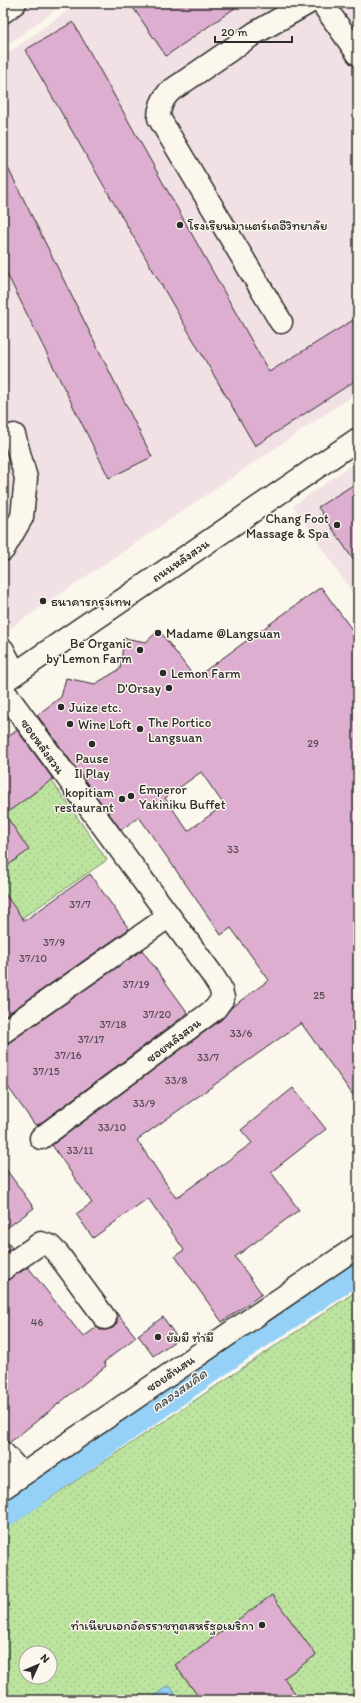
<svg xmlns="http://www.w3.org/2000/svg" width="361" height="1703" font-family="Itim,'Playpen Sans Thai',sans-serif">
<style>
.built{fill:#f2e1e4}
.park{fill:url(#park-dots);stroke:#748865;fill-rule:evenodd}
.water{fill:url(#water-rules);stroke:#6b8fa5}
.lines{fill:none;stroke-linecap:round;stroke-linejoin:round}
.canal{stroke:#95d1f6;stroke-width:27}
.building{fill:#ddaed0;stroke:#2b2b2b;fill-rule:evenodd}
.minor-casing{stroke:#2b2b2b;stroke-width:25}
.minor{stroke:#fbf7ec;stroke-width:22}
.poi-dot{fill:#2b2b2b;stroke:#fbf7ec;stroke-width:1.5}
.labels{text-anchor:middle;stroke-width:3;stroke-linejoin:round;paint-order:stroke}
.number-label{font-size:11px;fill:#584c54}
.poi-label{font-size:13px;fill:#2b2b2b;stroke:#fbf7ec;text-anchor:start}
.street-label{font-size:13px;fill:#2b2b2b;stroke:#fbf7ec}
.water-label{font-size:14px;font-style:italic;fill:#46545e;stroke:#fbf7ec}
</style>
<defs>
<pattern id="park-dots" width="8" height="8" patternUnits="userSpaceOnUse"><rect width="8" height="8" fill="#bde49f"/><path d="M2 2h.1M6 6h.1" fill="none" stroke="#a3c489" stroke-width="1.8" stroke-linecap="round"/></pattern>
<pattern id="water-rules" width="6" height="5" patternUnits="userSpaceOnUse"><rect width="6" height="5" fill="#95d1f6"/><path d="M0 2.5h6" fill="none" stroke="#81b4d3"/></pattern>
</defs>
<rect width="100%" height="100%" fill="#fbf7ec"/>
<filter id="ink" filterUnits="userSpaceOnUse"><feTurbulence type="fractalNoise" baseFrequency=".025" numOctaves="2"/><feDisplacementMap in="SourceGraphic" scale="8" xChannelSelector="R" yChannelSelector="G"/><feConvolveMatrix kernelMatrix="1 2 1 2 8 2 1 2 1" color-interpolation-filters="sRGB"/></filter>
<g filter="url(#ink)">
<g class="built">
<polygon points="3,3 65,3 3,48"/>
<polygon points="78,3 358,3 358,392 3,633 3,57"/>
<polygon points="358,460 358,601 293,506"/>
</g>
<g class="park">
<polygon points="45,771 107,860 19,920 3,895 3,868 23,854 3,824 3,800"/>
<path d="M358 1290V1700H3V1530ZM26 1653H50V1677H26Z"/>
</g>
<polygon class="water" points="169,1685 180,1700 152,1700 151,1698"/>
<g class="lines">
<polyline class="canal" points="3,1515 240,1348 358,1270"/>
</g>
<g class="building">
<polygon points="130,3 242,3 166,56"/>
<polygon points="73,22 269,372 358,317 358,379 255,446 25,50"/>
<polygon points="3,158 152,457 109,478 3,266"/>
<polygon points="358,482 358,567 318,507"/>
<path d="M321 587 358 638V1102L301 1023 137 1140 176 1198 252 1143 241 1130 293 1088 326 1129 271 1172 299 1210 235 1257 262 1294 222 1322 175 1256 184 1250 148 1198 93 1238 76 1214 92 1203 52 1145 222 1019 232 1007 269 980 231 928 221 935 139 817 121 830 37 715 61 697 66 678 95 684 120 669 124 638 146 642 159 630 195 678ZM201 772 224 805 188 831 165 798Z"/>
<polygon points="17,730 53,779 5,814 29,850 3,869 3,741"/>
<polygon points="90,874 129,929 3,1017 3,891 24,921"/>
<polygon points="142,950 188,1013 38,1125 37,1124 35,1125 3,1080 3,1044 10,1042"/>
<polygon points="3,1165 34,1208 3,1231"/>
<polygon points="3,1236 12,1248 3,1254"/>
<polygon points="28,1267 83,1337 97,1327 100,1330 106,1330 113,1328 117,1323 117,1317 116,1312 136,1337 104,1362 106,1366 9,1443 3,1441 3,1281 10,1279"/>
<polygon points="163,1317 178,1339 153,1356 138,1335"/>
<polygon points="272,1595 316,1655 284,1678 300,1700 201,1700 175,1665"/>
</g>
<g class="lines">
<g class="minor-casing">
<g id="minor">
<polyline points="322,3 358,54"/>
<polyline points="3,12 15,3"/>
<path d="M281 322 159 118C159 107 162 100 169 92L255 33 308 3"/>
<polyline points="3,550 22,517 26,478 14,435"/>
<polyline points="3,650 15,673"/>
<polyline points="3,682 358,439"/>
<polyline points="3,690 211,973 220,987 223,998 215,1009 41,1138"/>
<polyline points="3,1032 168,917"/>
<polyline points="3,1269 41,1243 50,1246 58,1254 105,1318"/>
<polyline points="3,1453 22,1474"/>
<polyline points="3,1488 358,1246"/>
</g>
</g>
<use href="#minor" class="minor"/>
</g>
</g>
<g class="poi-dot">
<circle cx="180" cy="225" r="4"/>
<circle cx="337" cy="525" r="4"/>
<circle cx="43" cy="601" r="4"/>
<circle cx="158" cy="633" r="4"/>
<circle cx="140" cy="650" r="4"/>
<circle cx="163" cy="673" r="4"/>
<circle cx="169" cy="688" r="4"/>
<circle cx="61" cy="707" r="4"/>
<circle cx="70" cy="724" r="4"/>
<circle cx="140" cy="729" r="4"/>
<circle cx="92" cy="744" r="4"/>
<circle cx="131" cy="796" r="4"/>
<circle cx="122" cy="799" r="4"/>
<circle cx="158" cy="1337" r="4"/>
<circle cx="262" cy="1625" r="4"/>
</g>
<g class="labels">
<g class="number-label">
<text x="313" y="747">29</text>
<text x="233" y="853">33</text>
<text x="80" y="908">37/7</text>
<text x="54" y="946">37/9</text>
<text x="33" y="962">37/10</text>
<text x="136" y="988">37/19</text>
<text x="319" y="999">25</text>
<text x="157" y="1018">37/20</text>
<text x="113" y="1028">37/18</text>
<text x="241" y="1037">33/6</text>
<text x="91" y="1043">37/17</text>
<text x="68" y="1059">37/16</text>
<text x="208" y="1061">33/7</text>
<text x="46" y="1075">37/15</text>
<text x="176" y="1084">33/8</text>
<text x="144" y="1107">33/9</text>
<text x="112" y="1131">33/10</text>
<text x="80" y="1154">33/11</text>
<text x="37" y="1326">46</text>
</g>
<g class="poi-label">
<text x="188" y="230">โรงเรียนมาแตร์เดอีวิทยาลัย</text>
<text x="329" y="523" text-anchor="end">Chang Foot<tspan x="329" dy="15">Massage &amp; Spa</tspan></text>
<text x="51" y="606">ธนาคารกรุงเทพ</text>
<text x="166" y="638">Madame @Langsuan</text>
<text x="132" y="648" text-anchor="end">Be Organic<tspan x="132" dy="15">by Lemon Farm</tspan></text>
<text x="171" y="678">Lemon Farm</text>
<text x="161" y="693" text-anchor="end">D'Orsay</text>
<text x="69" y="712">Juize etc.</text>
<text x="148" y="727">The Portico<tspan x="148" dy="15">Langsuan</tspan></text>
<text x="78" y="729">Wine Loft</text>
<text x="92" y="763" text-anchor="middle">Pause<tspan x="92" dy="15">II Play</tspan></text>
<text x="139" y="794">Emperor<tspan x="139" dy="15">Yakiniku Buffet</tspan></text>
<text x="114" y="797" text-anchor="end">kopitiam<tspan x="114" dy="15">restaurant</tspan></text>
<text x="166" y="1342">ยัมมี ทำมี</text>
<text x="254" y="1630" text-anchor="end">ทำเนียบเอกอัครราชทูตสหรัฐอเมริกา</text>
</g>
<g class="street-label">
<text transform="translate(180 560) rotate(-34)" y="5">ถนนหลังสวน</text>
<text transform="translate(43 746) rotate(54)" y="5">ซอยหลังสวน</text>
<text transform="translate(173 1040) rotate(-37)" y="5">ซอยหลังสวน</text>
<text transform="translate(170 1373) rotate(-34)" y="5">ซอยต้นสน</text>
</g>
<g class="water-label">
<text transform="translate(179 1390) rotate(-35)" y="5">คลองสมคิด</text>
</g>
</g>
<rect width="361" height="1703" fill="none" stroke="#fbf7ec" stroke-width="16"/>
<rect x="8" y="8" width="345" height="1687" fill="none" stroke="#2b2b2b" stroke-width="1.5" filter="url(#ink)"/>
<g transform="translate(38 1665) rotate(46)"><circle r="19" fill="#fbf7ec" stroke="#a8a59f"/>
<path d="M0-3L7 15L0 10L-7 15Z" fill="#2b2b2b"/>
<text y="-6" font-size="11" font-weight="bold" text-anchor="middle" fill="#2b2b2b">N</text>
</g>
<path d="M215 36v6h77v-6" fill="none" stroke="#2b2b2b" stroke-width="2"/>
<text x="221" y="36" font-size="12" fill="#2b2b2b" stroke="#fbf7ec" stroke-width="3" paint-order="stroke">20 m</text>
</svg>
